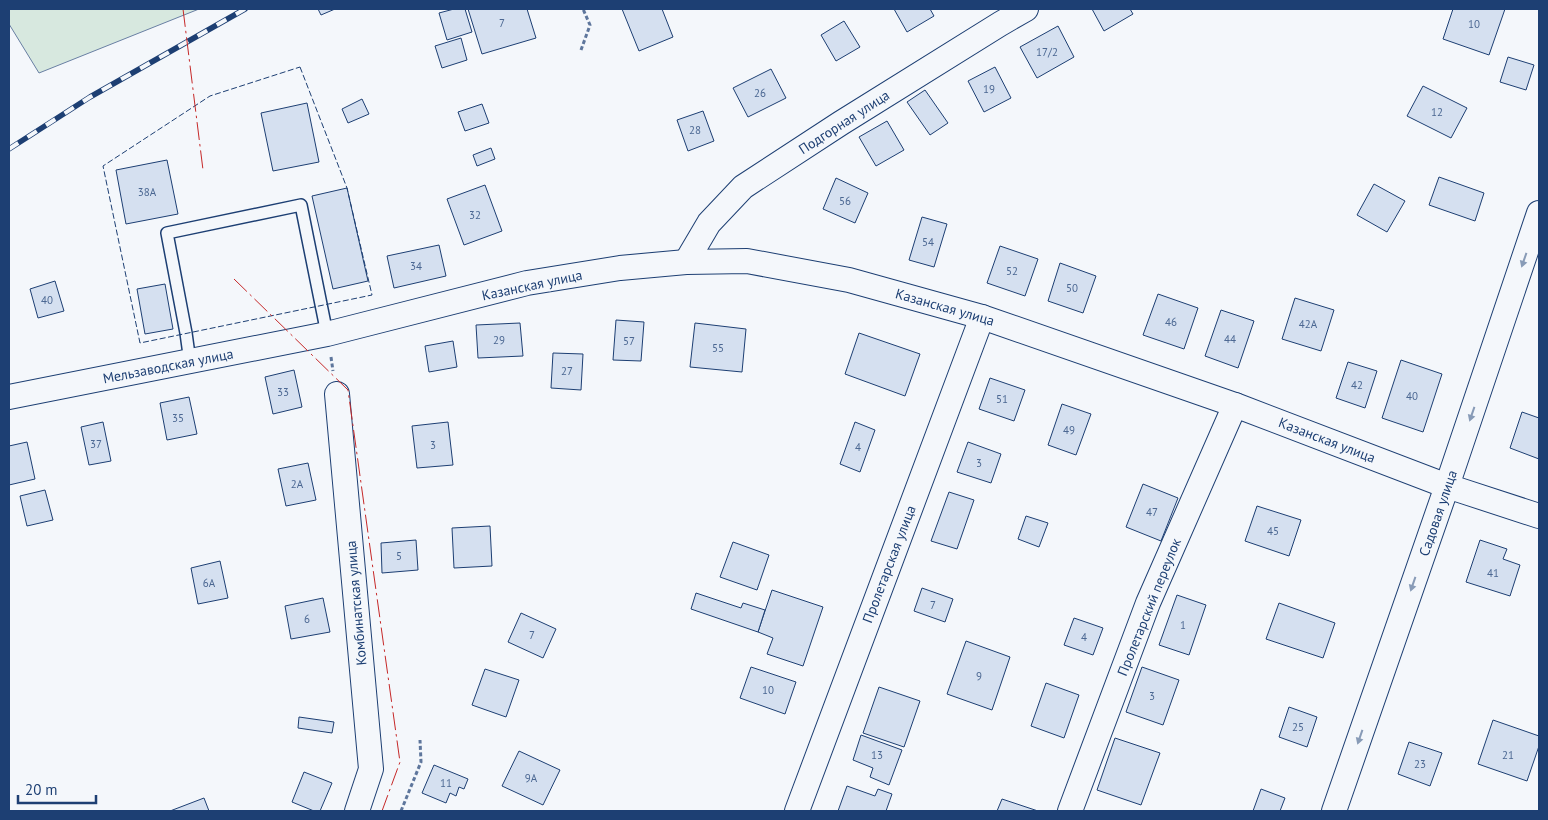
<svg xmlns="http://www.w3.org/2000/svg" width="1548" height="820" font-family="'PT Sans',sans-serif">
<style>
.green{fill:#d7e8df;stroke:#687fa3}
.building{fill:#d5e0f0;stroke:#1d3f73}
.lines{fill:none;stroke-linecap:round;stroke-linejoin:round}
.service-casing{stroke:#1d3f73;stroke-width:14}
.minor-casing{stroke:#1d3f73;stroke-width:26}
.path{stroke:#5e769c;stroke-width:3;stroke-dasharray:4 2.5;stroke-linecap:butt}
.service{stroke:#f4f7fb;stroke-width:11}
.minor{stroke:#f4f7fb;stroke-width:24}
.rail-casing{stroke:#1d3f73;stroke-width:5.5}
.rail{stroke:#f4f7fb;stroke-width:4;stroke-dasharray:11;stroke-linecap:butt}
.fence{stroke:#1d3f73;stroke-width:1;stroke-dasharray:6 2.5;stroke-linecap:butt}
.power{stroke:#c62828;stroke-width:1;stroke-dasharray:18 4 2.5 4;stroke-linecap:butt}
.oneway{fill:#889bb7}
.labels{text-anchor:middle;stroke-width:4;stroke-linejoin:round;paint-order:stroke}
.number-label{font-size:11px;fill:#4b6792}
.street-label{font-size:14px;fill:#1d3f73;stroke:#f4f7fb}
</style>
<rect width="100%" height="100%" fill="#f4f7fb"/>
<polygon class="green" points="9,9 199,9 39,73 9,24"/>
<g class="building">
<polygon points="318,9 335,9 321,15"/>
<polygon points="454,9 465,9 472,32 447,40 439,13"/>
<polygon points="468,9 527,9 536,38 482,54"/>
<polygon points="622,9 662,9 673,37 639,51"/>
<polygon points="894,9 930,9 934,16 907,32"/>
<polygon points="1092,9 1130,9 1133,14 1104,31"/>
<polygon points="1453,9 1505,9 1489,55 1443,39"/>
<polygon points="844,21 860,47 836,61 821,35"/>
<polygon points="1058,26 1074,57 1037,78 1020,47"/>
<polygon points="461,38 467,60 442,68 435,46"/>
<polygon points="1508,57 1534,65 1526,90 1500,82"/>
<polygon points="995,67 1011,98 984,112 968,81"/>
<polygon points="771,69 786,98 748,117 733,88"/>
<polygon points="1423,86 1467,108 1451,138 1407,116"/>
<polygon points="925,90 948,123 930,135 907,102"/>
<polygon points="362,99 369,114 348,123 342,109"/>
<polygon points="307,103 319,162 273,171 261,113"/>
<polygon points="482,104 489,123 465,131 458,112"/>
<polygon points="703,111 714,141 688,151 677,120"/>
<polygon points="887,121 904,150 876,166 859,137"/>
<polygon points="491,148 495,159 477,166 473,155"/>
<polygon points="167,160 178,214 126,224 116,170"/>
<polygon points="1439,177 1484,193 1475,221 1429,205"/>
<polygon points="836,178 868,193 855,223 823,209"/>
<polygon points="1374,184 1405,201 1387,232 1357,215"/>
<polygon points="485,185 502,231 464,245 447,199"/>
<polygon points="347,188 368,281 333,289 312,196"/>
<polygon points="922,217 947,224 934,267 909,260"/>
<polygon points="439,245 446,276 394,288 387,256"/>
<polygon points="1000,246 1038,259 1025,296 987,283"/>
<polygon points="1060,263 1096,276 1083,313 1048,301"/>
<polygon points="55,281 64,311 38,318 30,289"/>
<polygon points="165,284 173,329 145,334 137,289"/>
<polygon points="1158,294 1198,308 1184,349 1143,335"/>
<polygon points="1295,298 1334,310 1321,351 1282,339"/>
<polygon points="1221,310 1254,321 1238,368 1205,356"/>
<polygon points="616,320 644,322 641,361 613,360"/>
<polygon points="520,323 523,356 478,358 476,325"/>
<polygon points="695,323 746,329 742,372 690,367"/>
<polygon points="859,333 920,354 905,396 845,374"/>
<polygon points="453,341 457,367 429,372 425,346"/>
<polygon points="553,353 583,354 581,390 551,388"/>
<polygon points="1401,360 1442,374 1423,432 1382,418"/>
<polygon points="1348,362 1377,371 1365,408 1336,398"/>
<polygon points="294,370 302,407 273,414 265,377"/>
<polygon points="990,378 1025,390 1014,421 979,409"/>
<polygon points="189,397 197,434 167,440 160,403"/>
<polygon points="1062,404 1091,414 1076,455 1048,445"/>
<polygon points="1522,412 1539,418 1539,459 1510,448"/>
<polygon points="103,422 111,461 89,465 81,427"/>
<polygon points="448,422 453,465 417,468 412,426"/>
<polygon points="855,422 875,430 860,472 840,464"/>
<polygon points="27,442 35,479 9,485 9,446"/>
<polygon points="968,442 1001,454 991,483 957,472"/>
<polygon points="308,463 316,500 286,506 278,469"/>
<polygon points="1143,484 1178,498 1161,541 1126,527"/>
<polygon points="45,490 53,520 27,526 20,496"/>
<polygon points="949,492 974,500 957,549 931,541"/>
<polygon points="1257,506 1301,520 1289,556 1245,541"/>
<polygon points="1026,516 1048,523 1039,547 1018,539"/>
<polygon points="490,526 492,566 454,568 452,528"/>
<polygon points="416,540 418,570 382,573 381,543"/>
<polygon points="1480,540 1507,549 1503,559 1520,565 1510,596 1466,582"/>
<polygon points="733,542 769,555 757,590 720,577"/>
<polygon points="220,561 228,598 198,604 191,568"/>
<polygon points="922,588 953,599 945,622 914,611"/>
<polygon points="772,590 823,607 803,666 767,654 773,638 758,632"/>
<polygon points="696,593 741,608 743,603 765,610 758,632 691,609"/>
<polygon points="1177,595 1206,605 1189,655 1159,645"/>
<polygon points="323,598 330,632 291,639 285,606"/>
<polygon points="1279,603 1335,623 1323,658 1266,639"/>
<polygon points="521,613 556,629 543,658 508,642"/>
<polygon points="1074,618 1103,628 1093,655 1064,645"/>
<polygon points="966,641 1010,657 992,710 947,694"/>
<polygon points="751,667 796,682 785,714 740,698"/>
<polygon points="1142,667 1179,680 1163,725 1126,712"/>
<polygon points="485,669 519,680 506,717 472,705"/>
<polygon points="1046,683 1079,695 1064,738 1031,726"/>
<polygon points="879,687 920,701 904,747 863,733"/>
<polygon points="1289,707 1317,717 1307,747 1279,737"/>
<polygon points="299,717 334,722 332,733 298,728"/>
<polygon points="1493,720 1539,736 1539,746 1527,781 1478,764"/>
<polygon points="861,735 902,750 889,785 870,777 873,768 853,760"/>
<polygon points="1115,738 1160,753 1141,805 1097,790"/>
<polygon points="1409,742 1442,753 1430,786 1398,774"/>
<polygon points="519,751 560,770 543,805 502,786"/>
<polygon points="434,765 468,779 464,789 459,787 456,796 450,793 446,803 422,793"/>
<polygon points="304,772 332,783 320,811 314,811 292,802"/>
<polygon points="847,786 875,796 878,789 892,794 886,811 838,811"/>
<polygon points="1261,789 1285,798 1280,811 1253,811"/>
<polygon points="204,798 209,811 170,811"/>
<polygon points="1002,799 1038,811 997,811"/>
</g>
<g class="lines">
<g class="service-casing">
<polyline id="service" points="190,362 186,333 167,233 301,205 327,334"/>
</g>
<g class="minor-casing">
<g id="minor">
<polyline points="686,262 709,223 743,187 841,123 1000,24 1026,9"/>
<polyline points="337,394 371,769 357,811"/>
<polyline points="9,397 327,334 527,283 620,268 686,262 747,261 849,280 982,317 1235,405 1447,486 1539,516"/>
<polyline points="797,811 982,317"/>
<polyline points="1070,811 1148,603 1235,405"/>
<polyline points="1334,811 1447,486 1539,213"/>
</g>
</g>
<g class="path">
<polyline points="581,50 590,25 583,9"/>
<polyline points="331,357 333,371"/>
<polyline points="401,811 421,762 420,740"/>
</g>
<use href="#service" class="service"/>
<use href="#minor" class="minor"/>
<g class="rail-casing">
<polyline id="rail" points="9,149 90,97 245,9"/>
</g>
<use href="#rail" class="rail"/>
<polygon class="fence" points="300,67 347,188 372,295 140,343 103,166 210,96"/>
<g class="power">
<polyline points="183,9 203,170"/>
<polyline points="234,279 348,390 400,762 382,811"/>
</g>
</g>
<defs><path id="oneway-solid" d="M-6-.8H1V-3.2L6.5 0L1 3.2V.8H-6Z" transform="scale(1.25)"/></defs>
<g class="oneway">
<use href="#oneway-solid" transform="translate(1524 260) rotate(109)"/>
<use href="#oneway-solid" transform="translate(1472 414) rotate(109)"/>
<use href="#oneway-solid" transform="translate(1413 584) rotate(109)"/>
<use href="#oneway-solid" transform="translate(1360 737) rotate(109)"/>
</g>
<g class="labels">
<g class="number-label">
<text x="502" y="27">7</text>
<text x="1474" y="28">10</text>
<text x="1047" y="56">17/2</text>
<text x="989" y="93">19</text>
<text x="760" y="97">26</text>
<text x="1437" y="116">12</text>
<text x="695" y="134">28</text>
<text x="147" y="196">38А</text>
<text x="845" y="205">56</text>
<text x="475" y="219">32</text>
<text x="928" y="246">54</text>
<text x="416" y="270">34</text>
<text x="1012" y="275">52</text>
<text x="1072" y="292">50</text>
<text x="47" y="304">40</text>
<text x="1171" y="326">46</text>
<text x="1308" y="328">42А</text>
<text x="1230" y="343">44</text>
<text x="499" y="344">29</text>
<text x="629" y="345">57</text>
<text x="718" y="352">55</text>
<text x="567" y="375">27</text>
<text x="1357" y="389">42</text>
<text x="283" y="396">33</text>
<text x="1412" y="400">40</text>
<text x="1002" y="403">51</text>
<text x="178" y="422">35</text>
<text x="1069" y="434">49</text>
<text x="96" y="448">37</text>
<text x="433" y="449">3</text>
<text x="858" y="451">4</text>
<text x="979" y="467">3</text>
<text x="297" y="488">2А</text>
<text x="1152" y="516">47</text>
<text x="1273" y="535">45</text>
<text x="399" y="560">5</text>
<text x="1493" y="577">41</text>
<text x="209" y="587">6А</text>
<text x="933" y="609">7</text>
<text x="307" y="623">6</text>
<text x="1183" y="629">1</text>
<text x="532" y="639">7</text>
<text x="1084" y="641">4</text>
<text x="979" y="680">9</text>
<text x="768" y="694">10</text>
<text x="1152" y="700">3</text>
<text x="1298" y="731">25</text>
<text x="877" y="759">13</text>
<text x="1508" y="759">21</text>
<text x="1420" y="768">23</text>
<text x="531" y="782">9А</text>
<text x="446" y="787">11</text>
</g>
<g class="street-label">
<text transform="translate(844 122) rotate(-33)" y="5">Подгорная улица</text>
<text transform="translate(532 285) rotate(-12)" y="5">Казанская улица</text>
<text transform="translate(945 307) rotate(16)" y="5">Казанская улица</text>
<text transform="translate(168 366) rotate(-11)" y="5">Мельзаводская улица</text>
<text transform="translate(1327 440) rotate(21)" y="5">Казанская улица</text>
<text transform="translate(1438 513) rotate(-71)" y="5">Садовая улица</text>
<text transform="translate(889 564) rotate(-69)" y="5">Пролетарская улица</text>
<text transform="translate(356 603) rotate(-95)" y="5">Комбинатская улица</text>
<text transform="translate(1149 607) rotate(-68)" y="5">Пролетарский переулок</text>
</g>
</g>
<rect width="1548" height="820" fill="none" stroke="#1d3f73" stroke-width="20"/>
<path d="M18 795v8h78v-8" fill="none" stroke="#1d3f73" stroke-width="2.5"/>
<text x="25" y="795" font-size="15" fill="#1d3f73" stroke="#f4f7fb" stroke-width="4" paint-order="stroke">20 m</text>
</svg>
